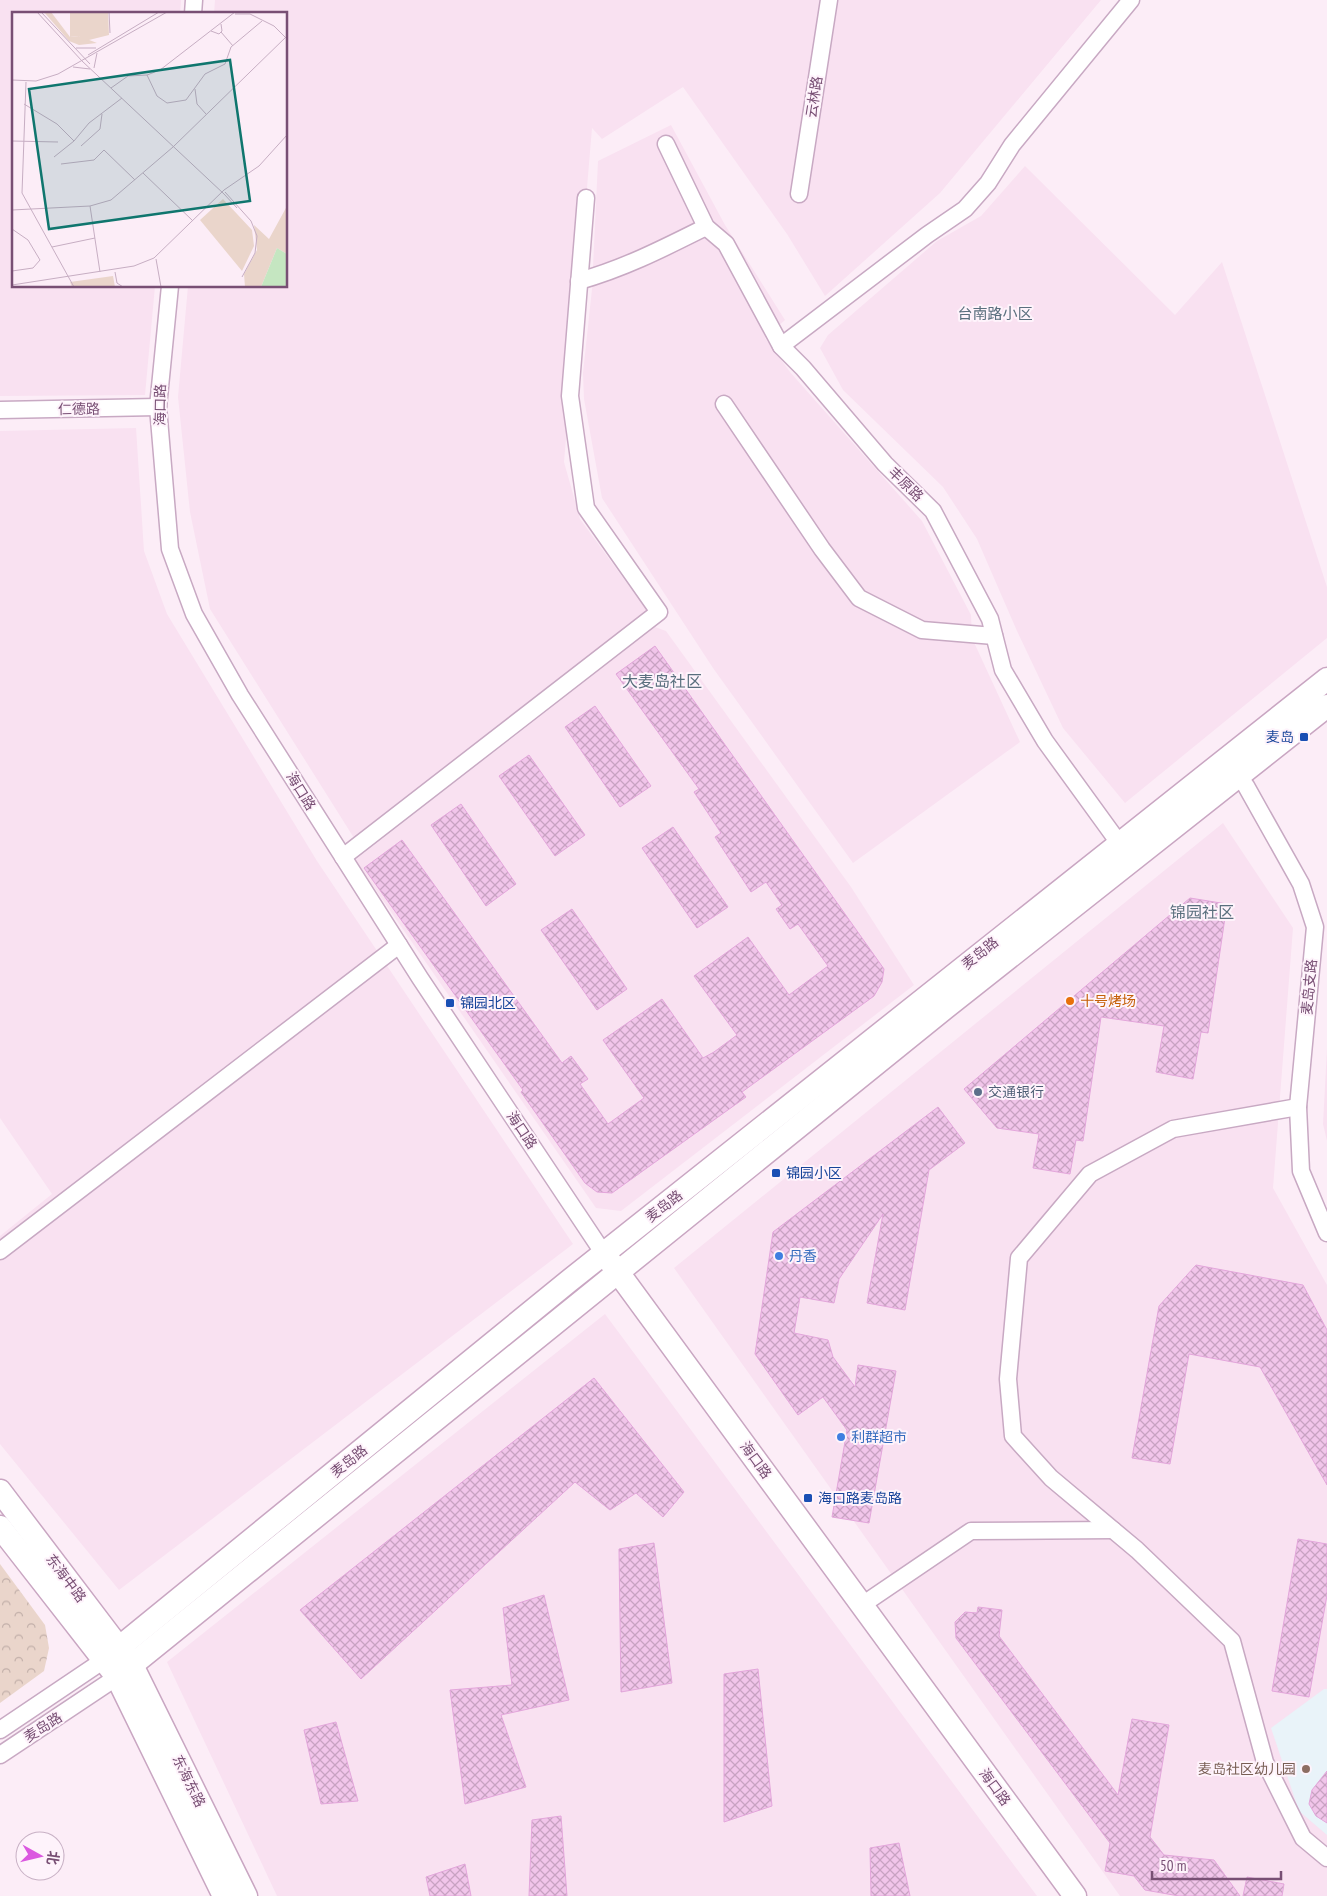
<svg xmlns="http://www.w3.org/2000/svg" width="1327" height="1896" font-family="'PT Sans Narrow','Noto Sans SC',sans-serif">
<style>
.residential{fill:#f9e1f1}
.education{fill:#e9f3f9}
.park{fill:url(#park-crowns)}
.building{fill:url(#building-cross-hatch);stroke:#e3a6db}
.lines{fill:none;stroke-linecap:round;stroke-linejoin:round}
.street-casing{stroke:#c8a9c3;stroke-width:19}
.secondary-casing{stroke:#c9a6c2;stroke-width:25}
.street{stroke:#fff;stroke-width:16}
.secondary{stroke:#fff;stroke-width:22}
.transit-dot{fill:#1a4fb4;stroke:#fef3fb;stroke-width:2}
.food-dot{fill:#e8710a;stroke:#fef3fb;stroke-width:2}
.service-dot{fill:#5c6f8a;stroke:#fef3fb;stroke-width:2}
.shop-dot{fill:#3f7fe0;stroke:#fef3fb;stroke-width:2}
.education-dot{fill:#8d6e63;stroke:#fef3fb;stroke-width:2}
.labels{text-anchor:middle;stroke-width:4;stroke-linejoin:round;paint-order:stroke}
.street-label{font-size:14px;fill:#784f74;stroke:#fef3fb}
.transit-label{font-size:14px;fill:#164399;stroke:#fef3fb;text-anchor:start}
.food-label{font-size:14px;fill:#c56008;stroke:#fef3fb;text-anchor:start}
.service-label{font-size:14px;fill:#4e5e75;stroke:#fef3fb;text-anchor:start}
.shop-label{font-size:14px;fill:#366cbe;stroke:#fef3fb;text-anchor:start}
.education-label{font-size:14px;fill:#785e54;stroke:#fef3fb;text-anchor:end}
.neighbourhood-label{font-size:15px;fill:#5a6f7e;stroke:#fef3fb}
.quarter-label{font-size:16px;fill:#5a6f7e;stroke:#fef3fb}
.inset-road{fill:none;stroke:#c7aec3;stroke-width:1}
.view{fill:#0f766e;fill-opacity:0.15;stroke:#0f766e;stroke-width:2.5}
.inset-edge{fill:none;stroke:#784f74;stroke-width:2.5}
</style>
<defs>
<pattern id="park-crowns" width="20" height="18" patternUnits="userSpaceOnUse" patternTransform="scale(1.25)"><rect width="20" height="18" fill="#ead5cb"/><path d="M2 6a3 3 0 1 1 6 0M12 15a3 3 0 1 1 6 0" fill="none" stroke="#c2afa9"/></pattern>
<pattern id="building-cross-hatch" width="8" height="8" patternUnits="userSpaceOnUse" patternTransform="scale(1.25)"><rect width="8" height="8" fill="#f1c5ea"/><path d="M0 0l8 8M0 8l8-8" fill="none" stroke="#c8a2c2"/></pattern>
</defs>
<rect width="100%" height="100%" fill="#fcedf7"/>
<g class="residential">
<polygon points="0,0 181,0 180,14 14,14 14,286 155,286 145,395 0,396"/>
<polygon points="215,0 1101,0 940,193 825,296 787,234 683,87 602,139 592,128 564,462 580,519 648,612 354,838 210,609 190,512 178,397 188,286 286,286 286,14 214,14"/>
<polygon points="671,125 725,225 785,320 765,338 790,372 922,521 971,615 972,638 1020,742 853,863 713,668 602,498 584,399 583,373 592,289 598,161"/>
<polygon points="1025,166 1175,315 1222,262 1327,587 1327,638 1125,803 1063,728 1017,631 977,539 943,487 843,390 820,348 828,335 937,241 981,216"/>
<polygon points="136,428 144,551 167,614 317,861 573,1244 119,1590 0,1444 0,1236 52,1194 0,1118 0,431"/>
<polygon points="655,627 666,631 851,887 914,985 621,1211 596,1208 355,860"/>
<polygon points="1223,823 1293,928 1273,1188 1327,1285 1327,1896 1120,1896 674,1268"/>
<polygon points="1327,1049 1327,1141 1323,1124"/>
<polygon points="605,1314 964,1798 1037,1896 277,1896 167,1662"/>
</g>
<polygon class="education" points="1324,1689 1327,1689 1327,1835 1299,1811 1271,1728"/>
<polygon class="park" points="0,1564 45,1625 49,1648 44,1671 0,1703"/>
<g class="building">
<polygon points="655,646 884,969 882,982 874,996 742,1092 746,1097 612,1193 597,1192 585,1183 521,1092 523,1090 364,868 402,840 562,1063 571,1056 588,1079 580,1084 608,1124 644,1098 603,1040 662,999 703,1058 714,1052 737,1035 694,976 748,937 789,995 828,966 798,924 790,929 776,909 782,905 766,882 751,892 715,837 721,833 694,792 699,789 616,674"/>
<polygon points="595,706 651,786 620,807 565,727"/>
<polygon points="529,755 585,835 555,856 499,776"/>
<polygon points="461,804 516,884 486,906 431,825"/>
<polygon points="673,827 728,907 697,928 642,848"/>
<polygon points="1190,898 1227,904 1208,1033 1201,1032 1193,1079 1156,1072 1164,1026 1101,1017 1083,1141 1076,1140 1070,1174 1033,1168 1039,1134 997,1128 964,1089"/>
<polygon points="572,909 627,989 597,1010 541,930"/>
<polygon points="938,1107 965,1143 929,1170 905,1310 867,1303 883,1214 839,1279 834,1303 800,1297 794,1333 828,1340 833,1357 855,1387 858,1365 896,1371 869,1523 832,1517 847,1430 823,1397 798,1415 755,1354 773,1232"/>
<polygon points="1196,1265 1303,1285 1327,1330 1327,1485 1260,1367 1189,1354 1170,1464 1132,1458 1159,1306"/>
<polygon points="594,1378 684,1492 663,1517 636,1493 610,1510 575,1482 361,1679 300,1610"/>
<polygon points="1298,1539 1327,1544 1327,1595 1309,1697 1272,1691"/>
<polygon points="654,1543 672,1683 621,1692 619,1549"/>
<polygon points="544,1595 569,1700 501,1715 526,1787 465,1804 450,1690 512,1685 503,1608"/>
<polygon points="978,1607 1002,1610 999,1636 1118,1795 1132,1719 1169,1725 1150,1837 1164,1855 1214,1860 1240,1896 1179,1896 1145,1890 1134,1876 1105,1871 1110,1843 956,1638 955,1622 965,1612 977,1613"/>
<polygon points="758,1669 772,1806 724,1822 724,1674"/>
<polygon points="336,1722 358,1801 321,1804 304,1730"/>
<polygon points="1327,1771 1327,1823 1316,1816 1309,1804 1312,1790"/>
<polygon points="561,1816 567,1896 529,1896 532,1820"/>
<polygon points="899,1843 910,1896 871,1896 870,1848"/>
<polygon points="465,1864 471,1896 430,1896 426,1877"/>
<polygon points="1247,1877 1284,1884 1282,1896 1243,1896"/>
</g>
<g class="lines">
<g class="street-casing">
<g id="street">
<polyline points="193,14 194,0"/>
<polyline points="666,144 706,227 726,244 781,346 803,368 885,464 933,511 990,619 1003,670 1045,741 1119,843"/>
<polyline points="799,194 829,0"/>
<path d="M579 281C625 268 664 248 706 227"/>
<polyline points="170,286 158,407 170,549 194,614 240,695 420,978 604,1254"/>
<polyline points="781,346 927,235 965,209 988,183 1012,145 1131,0"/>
<polyline points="724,404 822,549 859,598 922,630 994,636"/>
<polyline points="0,410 158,407"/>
<polyline points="1232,766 1246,786 1301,884 1315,927 1298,1107 1301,1171 1327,1233"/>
<polyline points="343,857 659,612 586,508 570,396 586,198"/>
<polyline points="1298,1107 1173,1129 1090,1174 1019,1258 1008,1379 1013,1436 1051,1478 1137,1550 1232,1641 1265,1762 1303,1838 1327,1858"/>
<polyline points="0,1251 399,945"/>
<polyline points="862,1605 971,1531 1113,1530"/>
<polyline points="0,1730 104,1660"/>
<polyline points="0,1755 117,1677"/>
</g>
</g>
<g class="secondary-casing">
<g id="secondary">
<polyline points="609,1260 1075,1896"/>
<polyline points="0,1491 132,1665 246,1896"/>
<polyline points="0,1527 117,1677 224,1896"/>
<polyline points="104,1660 569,1281 1327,679"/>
<polyline points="117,1677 945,1008 1327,706"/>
</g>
</g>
<use href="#street" class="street"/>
<use href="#secondary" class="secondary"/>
</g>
<g class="transit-dot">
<rect x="1299" y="732" width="10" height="10" rx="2.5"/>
<rect x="445" y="998" width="10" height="10" rx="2.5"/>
<rect x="771" y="1168" width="10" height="10" rx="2.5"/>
<rect x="803" y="1493" width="10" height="10" rx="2.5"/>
</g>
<circle class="food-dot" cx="1070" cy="1001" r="5"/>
<circle class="service-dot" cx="978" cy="1092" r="5"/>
<g class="shop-dot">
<circle cx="779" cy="1256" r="5"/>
<circle cx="841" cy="1437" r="5"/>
</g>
<circle class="education-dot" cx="1306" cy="1769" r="5"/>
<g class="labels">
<g class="street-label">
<text transform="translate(814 97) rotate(-81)" y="5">云林路</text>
<text transform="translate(160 405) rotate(-89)" y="5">海口路</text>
<text transform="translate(79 409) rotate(-1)" y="5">仁德路</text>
<text transform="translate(906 484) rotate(44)" y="5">丰原路</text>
<text transform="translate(301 791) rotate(58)" y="5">海口路</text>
<text transform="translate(980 953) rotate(-39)" y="5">麦岛路</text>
<text transform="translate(1309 987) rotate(-85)" y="5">麦岛支路</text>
<text transform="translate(522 1130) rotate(56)" y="5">海口路</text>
<text transform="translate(664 1206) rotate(-38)" y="5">麦岛路</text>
<text transform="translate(756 1460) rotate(54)" y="5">海口路</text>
<text transform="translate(349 1461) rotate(-39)" y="5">麦岛路</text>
<text transform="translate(66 1578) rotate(53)" y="5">东海中路</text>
<text transform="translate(43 1727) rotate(-33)" y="5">麦岛路</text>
<text transform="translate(189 1781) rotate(64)" y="5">东海东路</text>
<text transform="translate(995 1787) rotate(54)" y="5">海口路</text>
</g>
<g class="transit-label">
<text x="1294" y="742" text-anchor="end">麦岛</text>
<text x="460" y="1008">锦园北区</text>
<text x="786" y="1178">锦园小区</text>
<text x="818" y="1503">海口路麦岛路</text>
</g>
<g class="food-label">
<text x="1080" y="1006">十号烤场</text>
</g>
<g class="service-label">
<text x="988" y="1097">交通银行</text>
</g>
<g class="shop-label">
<text x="789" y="1261">丹香</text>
<text x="851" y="1442">利群超市</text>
</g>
<g class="education-label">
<text x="1296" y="1774">麦岛社区幼儿园</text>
</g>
<g class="neighbourhood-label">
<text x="995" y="319">台南路小区</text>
</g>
<g class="quarter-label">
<text x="662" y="687">大麦岛社区</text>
<text x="1202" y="918">锦园社区</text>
</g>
</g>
<g transform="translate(12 12)">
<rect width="275" height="275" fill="#fcedf7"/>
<path d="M32 0H39L58 25 67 24 85 31 67 33 57 29Z" fill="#ead5cb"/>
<path d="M211 187 240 218 242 234 230 259 188 208ZM275 194V242L265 236 249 275H233L232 262 245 238 242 213 257 227ZM101 264 103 275H60L58 270Z" fill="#ead5cb"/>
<path d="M58 0H96L97 23 73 29 67 24 58 25Z" fill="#ead5cb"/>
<path d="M265 236 275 242V275H249Z" fill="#c5e6c1"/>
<path class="inset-road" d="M25 0 70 49 212 182M29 0 78 52M97 0 98 21M223 2H238L262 14 273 25M199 19 207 22 210 19 209 12M209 20 221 34M64 36H84M76 43 147 0M61 55 78 57M82 56 85 41M135 63 145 84 155 91 174 88 193 62 213 52 219 35 250 9M0 68 24 69 46 62 155 0M14 70 10 181 62 275M99 76 116 64 135 63 148 58 223 0M183 77 185 92 194 102M12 92 45 112 62 129M0 129 46 130M69 134 88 117 90 102M42 145 62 129 77 111 110 86M49 152 82 148 92 138 123 168M131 161 181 209M213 180 239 209 245 224 243 241 230 265M212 182 225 196M78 194 88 260M0 198 78 194 99 188 161 135 275 24M0 217 16 228 28 248 21 256 0 259M40 235 83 226M144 247 149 275M103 260 105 271 111 275M0 273 122 254 142 246 212 178 247 154 275 123"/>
<path class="view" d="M218 48 238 189 37 217 17 77Z"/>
<rect width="275" height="275" class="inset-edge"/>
</g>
<g transform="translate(40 1856) rotate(98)"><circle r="24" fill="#fef3fb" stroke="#c8b1c5"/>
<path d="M0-4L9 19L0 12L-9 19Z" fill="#db58e0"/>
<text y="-8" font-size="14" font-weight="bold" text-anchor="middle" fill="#784f74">北</text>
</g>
<path d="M1152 1871v8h129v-8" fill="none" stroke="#784f74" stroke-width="2.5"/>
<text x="1160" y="1871" font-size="15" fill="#784f74" stroke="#fef3fb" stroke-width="4" paint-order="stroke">50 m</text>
</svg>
